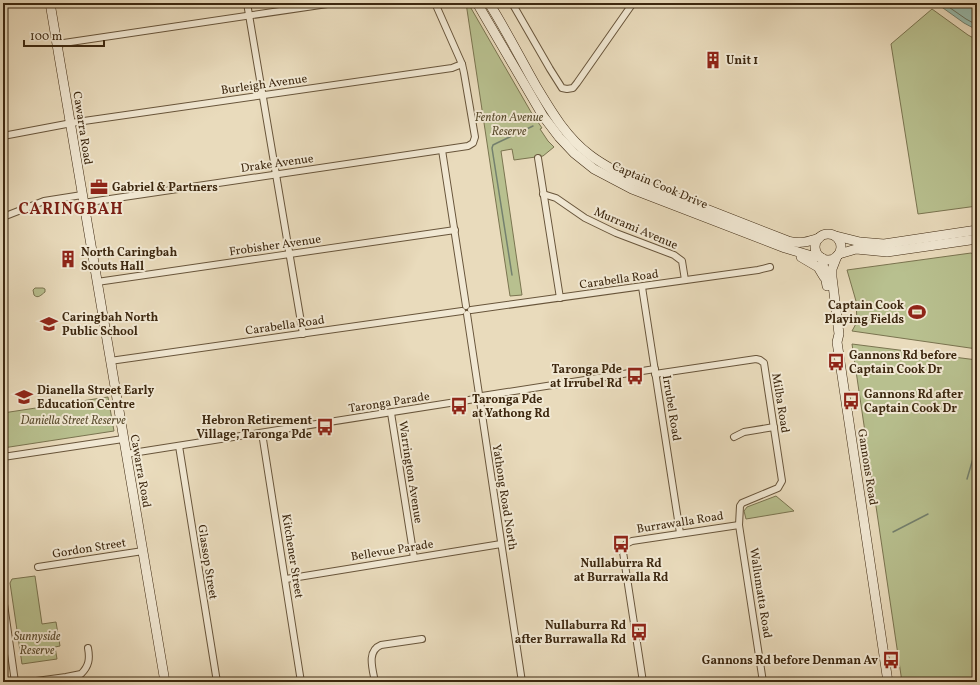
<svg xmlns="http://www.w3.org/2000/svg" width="980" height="685" font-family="Vollkorn,serif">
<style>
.green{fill:#b8c08f;stroke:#7a7450}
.water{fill:#98bbad;stroke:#74806e}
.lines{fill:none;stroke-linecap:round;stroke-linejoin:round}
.shore{stroke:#6a725e;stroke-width:1}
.stream{stroke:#74806e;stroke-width:1.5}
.street-casing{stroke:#68553b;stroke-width:8}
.secondary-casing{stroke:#3d2810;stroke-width:10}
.street{stroke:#f1e8d3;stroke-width:6}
.secondary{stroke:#f1e8d3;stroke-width:9}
.labels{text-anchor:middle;stroke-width:4;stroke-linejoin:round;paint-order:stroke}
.poi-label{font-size:12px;font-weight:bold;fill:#3d2810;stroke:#f1e8d3;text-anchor:start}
.street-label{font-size:12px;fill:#3d2810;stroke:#f1e8d3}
.park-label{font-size:12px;font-style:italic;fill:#5c4e30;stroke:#f1e8d3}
.district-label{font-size:16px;font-weight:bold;letter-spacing:1px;fill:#7a1f14;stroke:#f1e8d3}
</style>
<rect width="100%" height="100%" fill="#e9dbbc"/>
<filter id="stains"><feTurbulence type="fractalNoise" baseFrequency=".005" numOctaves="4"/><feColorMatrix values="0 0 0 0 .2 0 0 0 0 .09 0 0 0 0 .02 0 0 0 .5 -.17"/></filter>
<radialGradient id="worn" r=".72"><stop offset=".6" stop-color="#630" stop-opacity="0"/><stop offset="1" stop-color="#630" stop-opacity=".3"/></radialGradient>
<g class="green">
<polygon points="466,3 468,3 531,112 542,128 540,129 548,141 554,147 543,156 514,160 512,149 501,151 522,295 510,296"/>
<polygon points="932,9 968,35 977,40 977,206 918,214 891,44"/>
<polygon points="971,253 977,256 977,349 852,331 857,322 856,301 847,270"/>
<path d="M35 288H43L45 289V292C41 295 38 299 34 295L33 290Z"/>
<polygon points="852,344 977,360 977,682 902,682"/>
<polygon points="108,397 114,431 3,448 3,413"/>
<polygon points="776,496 794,511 746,519 744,511 747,507"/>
<polygon points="35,576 42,624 56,622 60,646 55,647 57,659 22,664 10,583 12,579"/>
</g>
<polygon class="water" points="936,3 977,3 977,30 964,23"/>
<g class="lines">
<polyline class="shore" points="943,3 966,19 977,25"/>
<g class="stream">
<polyline points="512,275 492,148 493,145 497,143 533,126"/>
<polyline points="967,479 977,445"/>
<polyline points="893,532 928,514"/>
</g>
<g class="street-casing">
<g id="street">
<polyline points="247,3 303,334"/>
<polyline points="512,3 550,69 562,88 567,89 573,88 577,83 633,3"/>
<polyline points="57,44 334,3"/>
<polyline points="3,136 77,122 452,68 462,64"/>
<polyline points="442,150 466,306"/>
<polyline points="538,158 560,298"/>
<polyline points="543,194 556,198 585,218 616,233 674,255 682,261 685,280"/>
<polyline points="83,203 468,146 473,143 475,137 464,73 462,64 435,3"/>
<polyline points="3,217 44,201 82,195"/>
<polyline points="97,282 455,230"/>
<polyline points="642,287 680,533"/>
<polyline points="471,310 758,270 770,267"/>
<polyline points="467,314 522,682"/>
<polyline points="110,361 462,311"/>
<polyline points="655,374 756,359 760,360 764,363 782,481 778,488 742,503 740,506 739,525 763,682"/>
<polyline points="391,413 414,558"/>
<polyline points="262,433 301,682"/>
<polyline points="734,437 744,432 774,427"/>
<polyline points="179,446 217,682"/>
<polyline points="126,454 475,399 482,396 655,369"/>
<polyline points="3,457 123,439"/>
<polyline points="38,567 143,551"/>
<polyline points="286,579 501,544"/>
<polyline points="3,597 15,682"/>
<path d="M29 682 66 677 81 674C89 666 90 659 88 648"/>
<path d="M375 682C373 670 366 651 381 645L422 639"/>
<polyline points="643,682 623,552 626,544 632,541 739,525"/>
</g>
</g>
<g class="secondary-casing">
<g id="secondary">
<polyline points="50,3 165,682"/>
<polyline points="477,3 543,116 559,137 574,153 594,169 632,189 785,248 812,256 820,257"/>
<path d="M489 3C506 30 520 58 536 86 551 111 566 137 590 155 603 165 617 172 632 180L788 241C800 244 808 242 819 238"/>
<circle cx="828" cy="247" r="13"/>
<polyline points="836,236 860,242 884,244 977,230"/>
<polyline points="839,254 856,249 887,252 977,239"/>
<polyline points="837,256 832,269 832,277 839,334 837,342 888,682"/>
<polyline points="801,257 818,267 824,277"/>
<polyline points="822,258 827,286"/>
</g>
</g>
<use href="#street" class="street"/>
<use href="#secondary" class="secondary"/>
</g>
<defs>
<g id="building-bare" transform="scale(1.38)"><path d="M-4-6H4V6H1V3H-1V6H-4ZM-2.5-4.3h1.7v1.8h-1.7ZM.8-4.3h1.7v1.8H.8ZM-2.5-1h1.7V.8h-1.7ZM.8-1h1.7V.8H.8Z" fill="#8f2418" stroke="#f1e8d3" stroke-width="2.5" paint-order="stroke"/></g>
<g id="office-bare" transform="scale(1.38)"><path d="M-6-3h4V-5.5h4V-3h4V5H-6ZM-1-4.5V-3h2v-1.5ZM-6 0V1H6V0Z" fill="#8f2418" stroke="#f1e8d3" stroke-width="2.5" paint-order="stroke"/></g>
<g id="stadium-bare" transform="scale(1.38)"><path d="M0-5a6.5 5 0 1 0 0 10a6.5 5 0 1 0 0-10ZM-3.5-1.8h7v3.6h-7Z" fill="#8f2418" stroke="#f1e8d3" stroke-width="2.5" paint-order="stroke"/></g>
<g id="school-bare" transform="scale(1.38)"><path d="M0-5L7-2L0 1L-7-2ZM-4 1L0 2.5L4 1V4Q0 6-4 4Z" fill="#8f2418" stroke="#f1e8d3" stroke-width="2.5" paint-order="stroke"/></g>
<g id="bus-bare" transform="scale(1.38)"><path d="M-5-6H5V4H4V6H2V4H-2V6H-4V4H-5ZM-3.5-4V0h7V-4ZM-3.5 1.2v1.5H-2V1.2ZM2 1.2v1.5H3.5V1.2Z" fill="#8f2418" stroke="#f1e8d3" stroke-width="2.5" paint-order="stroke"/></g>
</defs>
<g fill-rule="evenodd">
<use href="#building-bare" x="713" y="60"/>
<use href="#office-bare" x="99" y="187"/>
<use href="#building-bare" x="68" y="259"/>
<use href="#stadium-bare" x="917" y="312"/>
<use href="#school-bare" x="49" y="324"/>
<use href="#bus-bare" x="836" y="362"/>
<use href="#bus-bare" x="635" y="376"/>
<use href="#school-bare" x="24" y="397"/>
<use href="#bus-bare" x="851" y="401"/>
<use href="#bus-bare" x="459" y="406"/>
<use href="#bus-bare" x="325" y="427"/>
<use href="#bus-bare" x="621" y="544"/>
<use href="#bus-bare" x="639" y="632"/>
<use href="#bus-bare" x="891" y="660"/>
</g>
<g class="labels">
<g class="poi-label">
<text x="726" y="64">Unit 1</text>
<text x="112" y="191">Gabriel &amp; Partners</text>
<text x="81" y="256">North Caringbah<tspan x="81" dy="14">Scouts Hall</tspan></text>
<text x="904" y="309" text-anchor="end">Captain Cook<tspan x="904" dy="14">Playing Fields</tspan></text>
<text x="62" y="321">Caringbah North<tspan x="62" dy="14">Public School</tspan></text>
<text x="849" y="359">Gannons Rd before<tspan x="849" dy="14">Captain Cook Dr</tspan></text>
<text x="622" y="373" text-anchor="end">Taronga Pde<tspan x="622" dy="14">at Irrubel Rd</tspan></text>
<text x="37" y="394">Dianella Street Early<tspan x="37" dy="14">Education Centre</tspan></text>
<text x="864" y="398">Gannons Rd after<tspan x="864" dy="14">Captain Cook Dr</tspan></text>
<text x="472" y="403">Taronga Pde<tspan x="472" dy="14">at Yathong Rd</tspan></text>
<text x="312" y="424" text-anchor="end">Hebron Retirement<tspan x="312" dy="14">Village, Taronga Pde</tspan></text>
<text x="621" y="567" text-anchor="middle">Nullaburra Rd<tspan x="621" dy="14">at Burrawalla Rd</tspan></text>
<text x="626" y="629" text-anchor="end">Nullaburra Rd<tspan x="626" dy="14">after Burrawalla Rd</tspan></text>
<text x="878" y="664" text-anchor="end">Gannons Rd before Denman Av</text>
</g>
<g class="street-label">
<text transform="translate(264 84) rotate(-8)" y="4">Burleigh Avenue</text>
<text transform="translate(83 128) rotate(81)" y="4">Cawarra Road</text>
<text transform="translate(277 163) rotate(-8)" y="4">Drake Avenue</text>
<text transform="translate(660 185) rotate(23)" y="4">Captain Cook Drive</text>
<text transform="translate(636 228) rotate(23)" y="4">Murrami Avenue</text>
<text transform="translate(275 245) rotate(-8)" y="4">Frobisher Avenue</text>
<text transform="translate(619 279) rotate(-8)" y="4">Carabella Road</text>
<text transform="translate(285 325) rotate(-8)" y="4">Carabella Road</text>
<text transform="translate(389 402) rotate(-9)" y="4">Taronga Parade</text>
<text transform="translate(781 403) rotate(81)" y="4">Milba Road</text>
<text transform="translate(672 408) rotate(81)" y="4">Irrubel Road</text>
<text transform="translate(868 467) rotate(81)" y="4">Gannons Road</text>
<text transform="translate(141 471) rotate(80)" y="4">Cawarra Road</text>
<text transform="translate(411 472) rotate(81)" y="4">Warrington Avenue</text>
<text transform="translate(505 497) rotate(81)" y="4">Yathong Road North</text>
<text transform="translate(680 522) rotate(-9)" y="4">Burrawalla Road</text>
<text transform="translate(89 548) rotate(-9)" y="4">Gordon Street</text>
<text transform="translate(392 550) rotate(-9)" y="4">Bellevue Parade</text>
<text transform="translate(293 556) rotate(81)" y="4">Kitchener Street</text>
<text transform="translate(208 562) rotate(81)" y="4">Glassop Street</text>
<text transform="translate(761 593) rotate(81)" y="4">Wallumatta Road</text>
</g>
<g class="park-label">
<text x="509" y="121">Fenton Avenue<tspan x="509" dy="14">Reserve</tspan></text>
<text x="73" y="424">Daniella Street Reserve</text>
<text x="37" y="640">Sunnyside<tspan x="37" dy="14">Reserve</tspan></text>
</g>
<g class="district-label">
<text x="71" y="214">CARINGBAH</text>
</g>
</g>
<rect width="980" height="685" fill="none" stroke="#e9dbbc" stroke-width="16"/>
<rect x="4" y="4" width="972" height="677" fill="none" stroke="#3d2810" stroke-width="2"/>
<rect x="8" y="8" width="964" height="669" fill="none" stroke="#3d2810"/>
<path d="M24 40v6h80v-6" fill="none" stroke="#3d2810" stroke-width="2"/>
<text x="30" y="40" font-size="12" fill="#3d2810" stroke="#f1e8d3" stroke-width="3" paint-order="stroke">100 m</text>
<rect width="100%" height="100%" filter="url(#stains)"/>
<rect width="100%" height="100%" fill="url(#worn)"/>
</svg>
